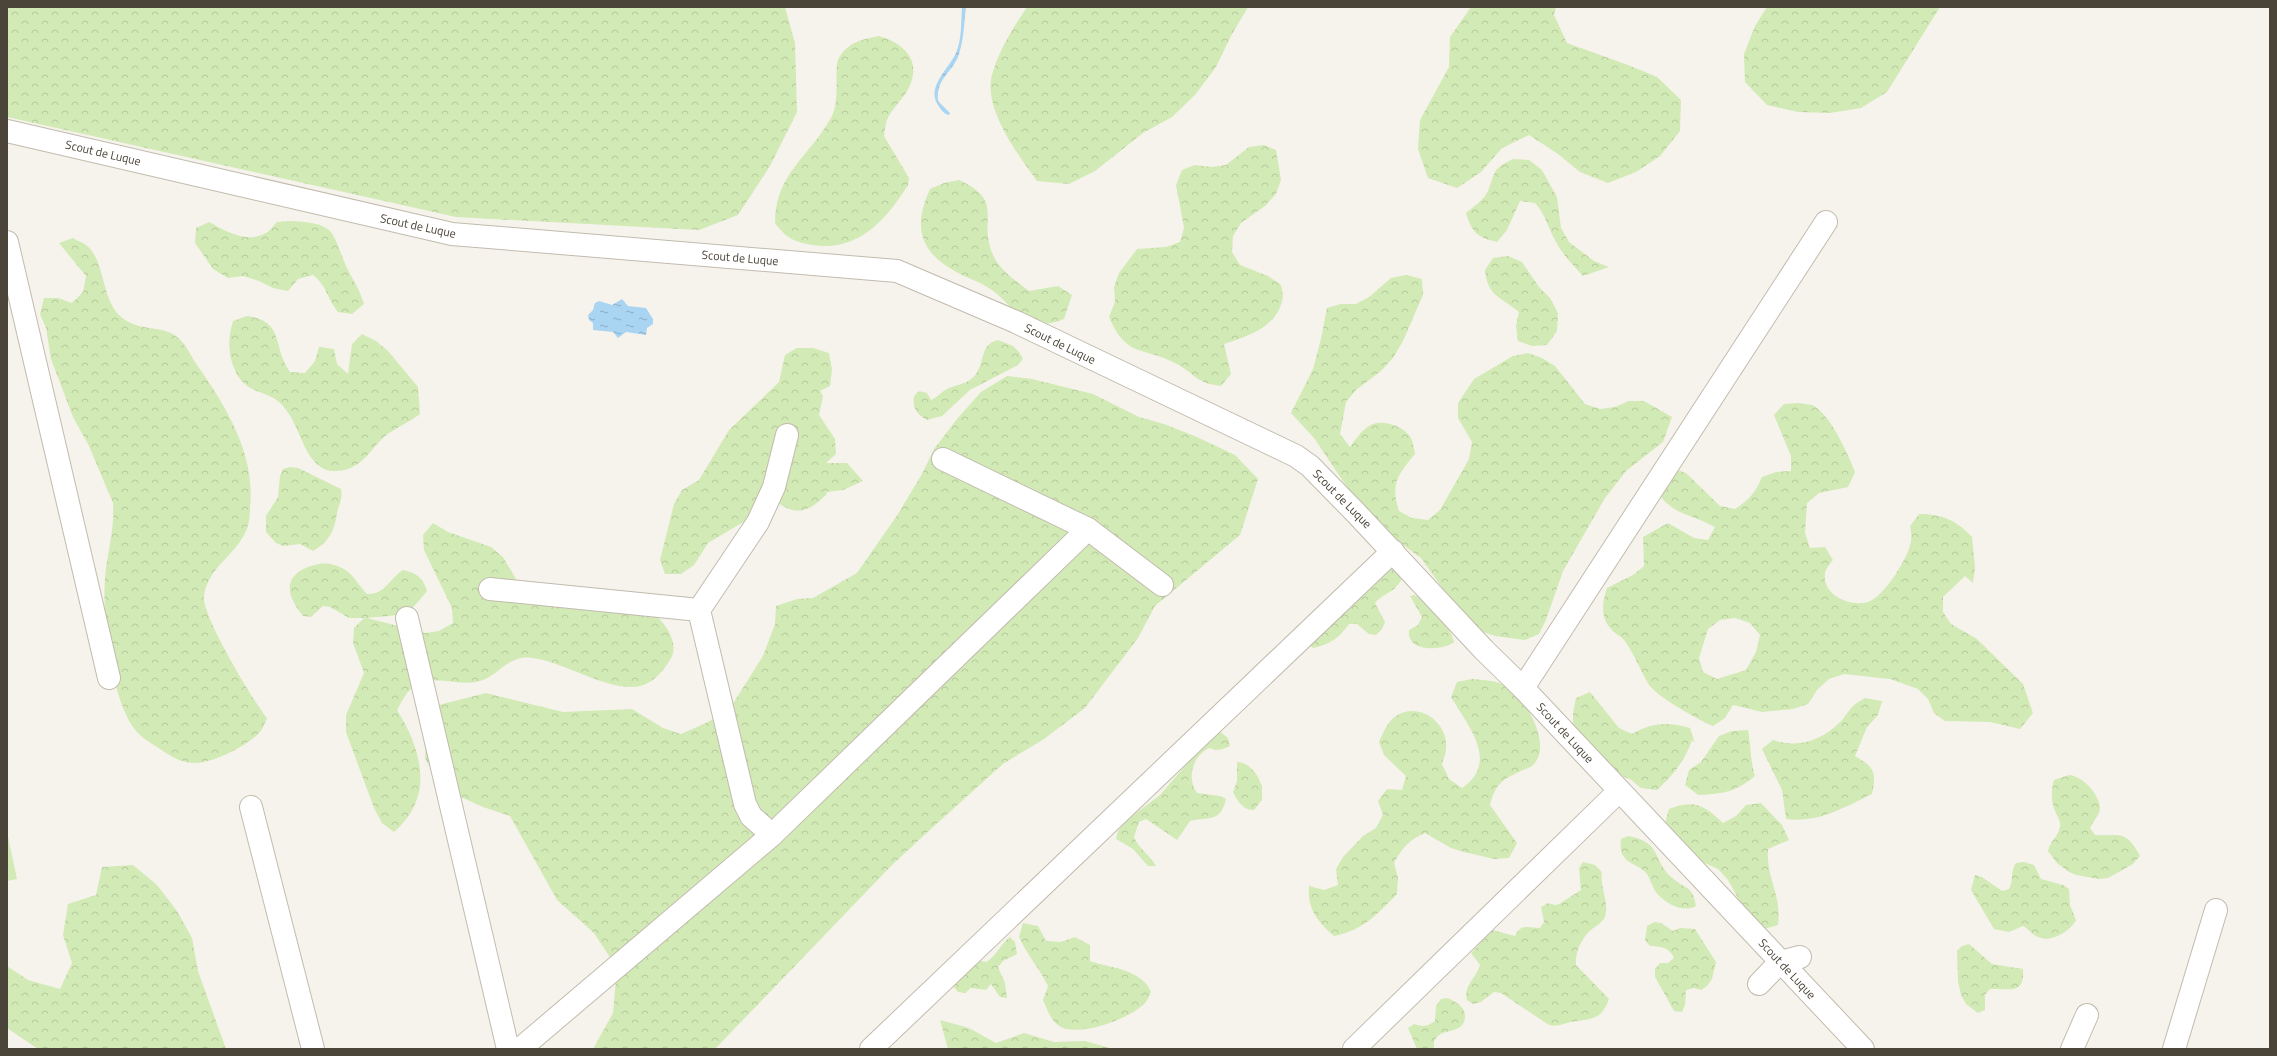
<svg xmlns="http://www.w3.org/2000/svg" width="2277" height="1056" font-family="'Titillium Web',sans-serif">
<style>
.forest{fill:url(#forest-crowns);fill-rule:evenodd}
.garden{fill:#d2eab5}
.water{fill:url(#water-ripples)}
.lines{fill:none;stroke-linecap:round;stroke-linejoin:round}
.minor-casing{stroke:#c2bbae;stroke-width:24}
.minor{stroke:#fff;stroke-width:22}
.labels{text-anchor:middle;stroke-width:3;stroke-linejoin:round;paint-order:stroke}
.street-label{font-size:12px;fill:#4b4439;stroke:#fff}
</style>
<defs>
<pattern id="forest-crowns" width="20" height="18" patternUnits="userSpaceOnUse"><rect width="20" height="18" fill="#d2eab5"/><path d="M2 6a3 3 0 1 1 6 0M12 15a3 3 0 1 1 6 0" fill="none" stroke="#b6ca9c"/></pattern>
<pattern id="water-ripples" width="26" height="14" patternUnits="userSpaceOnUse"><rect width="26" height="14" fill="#a9d4f2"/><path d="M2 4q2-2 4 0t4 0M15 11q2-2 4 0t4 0" fill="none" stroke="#8caec5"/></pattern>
</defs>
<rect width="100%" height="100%" fill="#f6f3ec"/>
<g class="forest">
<polygon points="7,7 785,7 795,43 797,112 770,166 738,215 699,230 456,217 7,117"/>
<path d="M1027 7H1248L1231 36 1216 67 1195 95 1172 117 1143 133 1095 171 1069 184 1037 181C1018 155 983 108 992 75 999 50 1013 28 1027 7Z"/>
<polygon points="1471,7 1556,7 1554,15 1567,43 1628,65 1657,77 1681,100 1680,131 1660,156 1636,172 1608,183 1580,172 1558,154 1529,135 1502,148 1481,172 1457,188 1428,178 1418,149 1420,120 1449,67 1450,37"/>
<polygon points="1767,7 1940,7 1887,92 1861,108 1830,113 1798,112 1767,105 1745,82 1744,54 1755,26"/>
<path d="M879 36C907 44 924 64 906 93 900 102 891 110 887 120 885 125 885 131 884 136L909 178 908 185C886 220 858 252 813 245 794 242 786 238 775 223 775 174 809 157 831 118 842 98 832 67 840 56 849 42 863 39 879 36Z"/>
<path d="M1264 145 1276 150 1281 180 1276 194 1265 206 1241 223 1233 236 1232 252 1240 265 1268 276 1281 285C1282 290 1284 297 1282 301 1276 328 1246 337 1224 344L1231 374 1221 386C1195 383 1196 374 1175 363 1143 346 1127 359 1109 317L1115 302 1114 287 1119 273 1137 249 1166 247 1180 242 1184 228 1176 185 1182 170 1195 165 1211 167 1226 165 1249 147Z"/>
<path d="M1513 159 1529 160 1542 170 1557 197 1561 228 1569 242 1594 261 1609 267 1583 276C1573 265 1563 255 1556 242 1548 228 1546 215 1535 203L1520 201 1507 230 1497 242C1477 237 1472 233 1466 213 1473 207 1484 200 1488 191 1496 171 1491 170 1513 159Z"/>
<path d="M959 180C1007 202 976 220 994 257 1001 271 1016 281 1029 291L1058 286 1072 295 1064 319C1018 337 1018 305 987 287 980 282 970 279 962 275 922 255 911 231 930 189L944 183Z"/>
<path d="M293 221C338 224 331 232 347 268 353 280 360 290 364 304L352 314 338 312C327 298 327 286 313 275L298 279 288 291 273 288 259 281 243 276 228 278 213 269 195 243 196 228 209 222C226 231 246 244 266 233 270 231 274 225 277 222Z"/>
<path d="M73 238C77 241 82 242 86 245 105 259 101 297 119 315 137 333 162 324 177 337 185 343 190 354 195 362 225 405 256 453 250 508 250 515 249 525 246 531 235 556 208 567 204 596 201 615 254 702 267 718 265 723 263 728 260 732 249 745 213 763 196 763 181 763 172 757 160 749 151 743 143 739 136 731 111 700 102 618 105 578 107 553 115 529 113 503L89 446 73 417 51 359 46 328 40 314 44 298H58L72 303 83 292 86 276 59 243Z"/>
<path d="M1508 256 1522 262 1539 287 1550 298 1558 313 1557 331 1547 345 1532 346 1518 341 1516 326 1519 312C1501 297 1487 296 1485 270L1493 258Z"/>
<path d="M1406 275 1422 279 1423 295 1403 341 1393 358 1381 371 1356 390 1346 402 1340 434 1350 447C1356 439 1361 431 1369 426 1381 418 1404 426 1411 438 1413 442 1414 449 1415 454 1398 475 1390 483 1399 511L1412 518 1428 520 1440 510 1469 459 1472 442 1458 418V403L1474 379 1513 356 1528 353 1542 358 1555 366 1585 404 1600 409 1615 407 1629 401H1644L1672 417 1663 442 1626 471 1605 498 1563 571 1546 620 1539 634 1525 640 1495 636 1481 631 1448 596 1421 558 1384 531 1357 502 1314 438 1291 413 1313 369 1321 339 1327 308 1341 304H1356L1369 297 1391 278Z"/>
<path d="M247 316C285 321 272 347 290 372L305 373 315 361 319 347 334 349 337 364 348 374 352 344 362 334 376 341 388 351 418 387 420 414C408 423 395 428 384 437 368 452 360 472 333 471 307 470 301 431 289 414 286 410 283 405 279 402 267 391 248 393 238 376 228 359 227 340 233 321Z"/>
<path d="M998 340 1013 346 1019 352 1023 359 1018 365 970 390 942 416 927 420C917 414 912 408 914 396L919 391 927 393 931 400C938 397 942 391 949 388 959 384 969 384 976 374 985 361 980 344 998 340Z"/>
<path d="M797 348H813L829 353 832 369 830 386 820 391 823 396 819 415 835 439 836 454 826 463H847L863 481 843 490 826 492 827 494C810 511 797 517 777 502L708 543 694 565 681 574H665L660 560 674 504 682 490 699 480 729 430 779 382 785 355Z"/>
<polygon points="1007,376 1032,379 1093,394 1139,417 1164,424 1197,437 1235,455 1258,479 1240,535 1155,606 1138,638 1085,708 1044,739 1003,764 932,828 891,866 715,1049 593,1049 613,1013 617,968 594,933 557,900 510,816 483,807 441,788 425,758 427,708 486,693 563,712 632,709 663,728 681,734 704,724 729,710 763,656 775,624 776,606 797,599 813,598 857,573 898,514 922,474 934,449 957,419 981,392"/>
<path d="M1798 403C1803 404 1810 404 1814 406 1831 416 1848 454 1855 472L1848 487 1819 493 1807 503 1805 533 1810 548 1825 547 1833 560C1830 563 1826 569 1825 573 1822 596 1851 607 1868 602 1884 597 1909 557 1911 541 1912 536 1911 530 1910 526L1919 514C1942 514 1956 520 1972 537L1975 568 1973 583 1965 576 1943 597V612L1951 624 1977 639 2023 684 2033 713 2020 729 1990 722 1945 721 1934 713 1928 699 1918 689 1890 679 1844 674 1829 679 1817 690 1808 704 1793 709 1762 712 1733 705 1725 718 1713 726C1698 720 1658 697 1649 685 1640 670 1634 653 1624 640 1621 636 1615 634 1612 630 1600 619 1602 602 1607 588L1633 575 1644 566 1643 537 1668 523 1694 538 1708 540 1715 527C1690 513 1671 516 1655 488L1670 467 1686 473 1720 506 1735 509C1749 500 1756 492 1762 477L1776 472 1791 471V456L1774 415 1784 404ZM1735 618 1750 623 1760 635 1756 652 1746 670 1717 679 1703 672 1699 658 1708 629 1720 620Z"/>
<path d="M290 467 298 468 341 489C343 499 339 504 337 513 335 530 329 542 313 551L300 544 283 546 276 543 266 532V516L278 497 280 476 283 469Z"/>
<path d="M433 523 448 532 491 547 503 557 519 584C548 590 577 595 605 601 618 603 632 604 644 608 660 614 681 641 671 658 664 670 655 682 640 686 611 693 564 662 533 658 508 654 500 675 480 681 460 687 439 675 420 683 408 688 403 699 397 710 422 750 435 797 394 832L382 823 374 808 346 732V715L364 673 353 643 354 628 364 618H349L330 607 323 606 311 617 303 616C288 597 281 578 308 567 322 562 330 562 344 569 354 575 359 586 367 594 385 595 389 579 403 570 417 573 423 578 427 591 405 620 399 614 367 618L425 633 439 631 453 623 452 608 424 550 423 535Z"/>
<path d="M1394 567 1402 579C1393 594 1385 592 1375 603L1385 622 1382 629 1376 635 1369 634 1357 624H1349C1339 638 1331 644 1313 648L1307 643 1380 569Z"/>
<path d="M1414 595C1426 598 1452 629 1454 642 1443 651 1406 653 1409 630L1418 625 1422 617 1410 596Z"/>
<path d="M1472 679C1482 680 1493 680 1502 684 1524 694 1555 746 1532 766 1529 768 1524 770 1521 771 1501 780 1495 785 1490 805L1517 843 1509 858 1494 859 1464 852 1451 848 1425 833C1409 840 1402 848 1394 863L1398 878 1397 894C1378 914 1362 931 1334 936 1317 921 1307 908 1309 886L1324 890 1338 885 1336 869 1343 857 1363 836 1376 828 1383 815 1378 801 1387 789 1402 790 1406 776 1384 755 1379 742C1383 733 1387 722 1396 716 1418 701 1449 722 1446 749 1446 754 1443 759 1442 764L1449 779 1462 788C1500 762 1468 726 1451 697L1457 682Z"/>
<path d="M1590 692 1619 728 1632 734C1653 722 1668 722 1690 728L1695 743 1692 740C1685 761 1673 775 1657 790L1641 788 1630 779 1616 774 1573 727V713L1576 698Z"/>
<path d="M1865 698 1882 701 1878 715 1867 727 1855 756C1874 767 1877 772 1872 794 1843 808 1819 823 1786 819L1782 790 1762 749 1773 740C1799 749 1824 740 1843 719 1852 707 1851 706 1865 698Z"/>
<path d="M1217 729 1228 738 1230 746C1222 750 1217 751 1209 748 1193 756 1186 778 1197 793L1220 796 1226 799C1220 824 1208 816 1190 821L1177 840 1146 819 1139 822 1134 837C1139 849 1150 855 1156 866H1148L1133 849 1116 839 1118 831 1128 819 1160 795Z"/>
<path d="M1748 730C1751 746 1750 760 1755 776 1736 792 1723 794 1698 795L1685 785 1689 770 1701 762 1719 736 1732 731Z"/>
<path d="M1237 762C1249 762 1259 775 1261 785L1262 784V800L1254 810C1243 811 1237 800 1233 792L1237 781Z"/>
<path d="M2069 775C2082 776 2099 793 2100 808 2100 815 2093 821 2090 828L2095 835C2119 837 2125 828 2140 856L2133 864 2108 878 2099 879 2076 875 2069 872 2057 863 2048 851C2050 840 2059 837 2060 826 2061 821 2057 816 2055 811 2051 802 2051 790 2054 780Z"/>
<path d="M1761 803 1782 825 1789 840 1768 849C1766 879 1782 894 1778 925L1764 929 1743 907 1728 880 1718 869 1676 850 1665 823 1669 809C1694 799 1704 805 1723 823L1736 816 1746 805Z"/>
<path d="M1628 836C1662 842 1652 859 1671 877 1684 889 1693 885 1696 906 1682 914 1663 902 1655 891 1652 885 1650 879 1647 874 1638 862 1617 865 1621 839Z"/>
<path d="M1583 862 1595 865 1602 872C1599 886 1611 905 1604 919 1601 923 1596 926 1592 929 1581 938 1575 952 1576 965L1609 999C1601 1022 1590 1018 1571 1022 1562 1024 1557 1027 1549 1025L1501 993 1494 992 1481 1002 1473 1004 1467 1000C1463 985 1476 979 1480 965L1471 953 1492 930 1515 936C1521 923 1528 928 1540 928L1544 922 1541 907 1548 903 1555 905 1559 904 1581 890 1579 868Z"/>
<path d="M2024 862 2034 865 2041 879 2063 885 2069 889 2070 905 2076 920C2071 930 2053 942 2041 938 2034 937 2029 929 2023 926L2009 932 1994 929 1971 890 1975 875 1982 877 2002 891 2009 889C2014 880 2010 871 2016 863Z"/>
<polygon points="133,865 157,885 177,911 192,938 198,971 226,1049 38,1049 7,1028 7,966 28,980 60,989 72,963 63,935 68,904 96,895 102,867"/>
<path d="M1654 922 1661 923 1673 931 1680 928 1695 929 1716 962 1712 979 1707 986 1701 990 1694 988 1686 990 1685 1005 1682 1012 1674 1011 1655 977V969L1660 963H1668L1674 958C1669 947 1662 947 1650 946L1645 940 1647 926Z"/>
<path d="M1023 923 1038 926 1046 941 1061 942 1075 937 1090 945V961C1109 968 1142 969 1151 992 1149 996 1147 1002 1143 1005 1128 1019 1078 1038 1059 1026 1051 1021 1047 1009 1043 1000L1048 986C1040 969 1027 955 1019 937Z"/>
<path d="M1010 937 1015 942 1017 954 1003 961 998 967 1005 983 1007 998 1000 997 991 984 986 990 971 988 965 993 958 992 953 986 971 959 986 962C997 956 1000 944 1010 937Z"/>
<path d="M1969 944 1992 964 2023 969C2025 996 2009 988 1990 989L1985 995V1010L1978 1013 1966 1004 1961 995 1958 981 1957 951 1962 946Z"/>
<path d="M1448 998C1455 1002 1465 1006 1465 1016 1465 1034 1445 1028 1437 1037 1433 1041 1434 1044 1434 1049H1417L1408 1028 1414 1024C1423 1027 1427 1027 1435 1021L1436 1006 1441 999Z"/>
<polygon points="940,1020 969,1028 996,1043 1024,1033 1054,1042 1085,1041 1113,1049 948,1049"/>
</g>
<polygon class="garden" points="7,832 17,879 7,881"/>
<g class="water">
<path d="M962 7H966C964 22 964 39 959 54 953 73 936 77 938 101L950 113 949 115C944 114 941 110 938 105 926 86 949 69 956 53 962 39 961 22 962 7Z"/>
<polygon points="622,299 628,306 646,308 653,319 653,324 647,328 646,335 626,332 618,338 613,332 593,330 593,323 589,320 588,315 593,310 595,303 599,301 612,305"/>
</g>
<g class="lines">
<g class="minor-casing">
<g id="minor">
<polyline points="7,131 452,234 897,271 1016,322 1296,456 1310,466 1356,513 1484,650 1523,688 1863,1049"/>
<polyline points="7,242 109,678"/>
<polyline points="943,459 1088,529"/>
<polyline points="490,589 699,610 745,804 751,816 772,835"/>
<polyline points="699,610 758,522 774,487 787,435"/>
<polyline points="407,618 508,1049"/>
<polyline points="1523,688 1826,222"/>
<polyline points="251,807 313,1049"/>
<polyline points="1759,984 1780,962 1800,957"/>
<polyline points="520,1049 772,835 1088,529 1162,585"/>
<polyline points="871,1049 1393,551"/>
<polyline points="1354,1049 1619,791"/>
<polyline points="2072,1049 2087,1015"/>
<polyline points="2174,1049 2216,910"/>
</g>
</g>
<use href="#minor" class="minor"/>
</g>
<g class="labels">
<g class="street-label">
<text transform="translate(103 153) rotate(13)" y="4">Scout de Luque</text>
<text transform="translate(418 226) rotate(12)" y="4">Scout de Luque</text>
<text transform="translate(740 258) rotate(5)" y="4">Scout de Luque</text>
<text transform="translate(1060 344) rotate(26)" y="4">Scout de Luque</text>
<text transform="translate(1342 499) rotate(45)" y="4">Scout de Luque</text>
<text transform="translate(1565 733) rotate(47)" y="4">Scout de Luque</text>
<text transform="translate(1787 969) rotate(47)" y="4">Scout de Luque</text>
</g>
</g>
<rect width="2277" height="1056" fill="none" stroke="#4b4439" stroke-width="16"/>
</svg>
